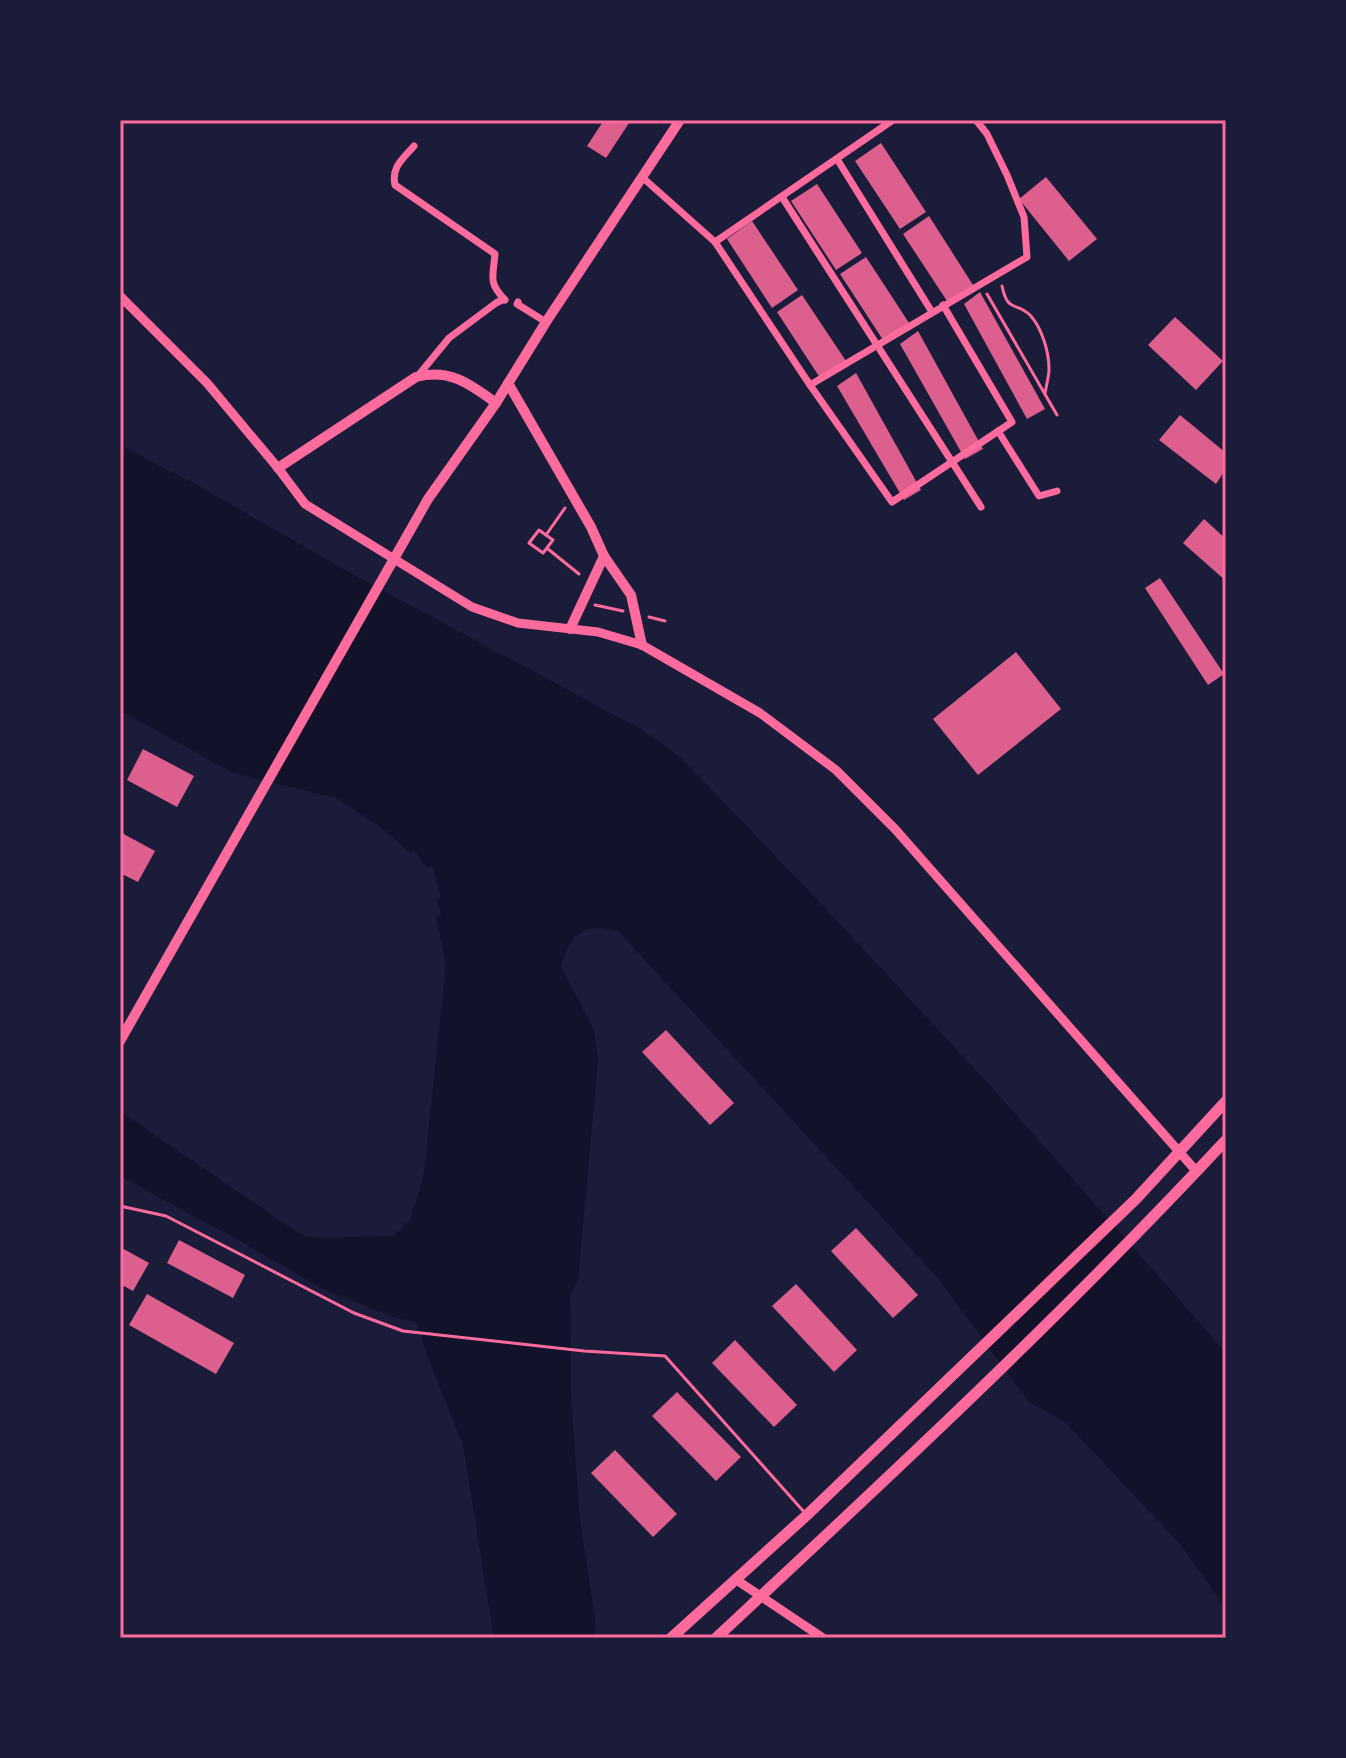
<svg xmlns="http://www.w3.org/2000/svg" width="1346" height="1758" font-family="'PT Sans Narrow',sans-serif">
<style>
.water{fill:#12122b}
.building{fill:#dd5f8e}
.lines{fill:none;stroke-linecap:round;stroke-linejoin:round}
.path{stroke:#ff6b9d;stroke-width:3}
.service{stroke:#ff6b9d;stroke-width:3}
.minor{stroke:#ff6b9d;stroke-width:7}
.tertiary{stroke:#ff6b9d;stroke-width:9}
.secondary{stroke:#ff6b9d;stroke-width:10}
.primary{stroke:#ff6b9d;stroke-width:11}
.neatline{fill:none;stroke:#ff6b9d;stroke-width:3}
</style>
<rect width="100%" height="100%" fill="#1b1b3a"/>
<path class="water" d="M120 445 197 485 343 569 642 730 681 758 811 893 998 1094 1226 1353V1609L1181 1545 1065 1422 1030 1403 937 1277 618 931C580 923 573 931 561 967L594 1030 598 1059 578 1280 570 1295 571 1395 579 1512 596 1626 594 1638H494L463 1445 427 1355 416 1322 396 1318 321 1288 240 1241 120 1176V1111L300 1234 313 1238 394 1236 411 1218 424 1173 446 964 436 917 441 915 437 900 441 898 433 867 427 868 414 851 410 853 386 831 336 798 231 772 120 710Z"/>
<g class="building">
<polygon points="604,120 631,120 606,158 587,146"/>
<polygon points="881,143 926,212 900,229 855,161"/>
<polygon points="1046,177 1097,239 1069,261 1019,199"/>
<polygon points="817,184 862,253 836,270 791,201"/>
<polygon points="929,216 973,285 947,301 903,234"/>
<polygon points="752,221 798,290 772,308 727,239"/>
<polygon points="866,257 911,326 885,343 840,274"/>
<polygon points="980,292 1045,409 1027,419 964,304"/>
<polygon points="802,295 848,364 822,381 777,312"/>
<polygon points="1175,317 1223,361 1196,390 1148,345"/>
<polygon points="918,331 983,449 965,459 900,344"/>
<polygon points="856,373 921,490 904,500 837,386"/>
<polygon points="1180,415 1226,453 1226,469 1216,484 1159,440"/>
<polygon points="1204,519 1226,539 1226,581 1183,543"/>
<polygon points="1160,578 1224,674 1208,685 1145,588"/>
<polygon points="1016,652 1061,709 978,775 933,719"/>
<polygon points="143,749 194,776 177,807 127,780"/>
<polygon points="120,832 155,851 138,882 120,873"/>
<polygon points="666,1030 734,1103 710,1125 642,1052"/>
<polygon points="856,1228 918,1295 893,1318 831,1251"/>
<polygon points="179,1240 245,1275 233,1298 167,1263"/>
<polygon points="120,1247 149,1263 133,1291 120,1284"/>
<polygon points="796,1284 857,1350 834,1372 772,1306"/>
<polygon points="147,1294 234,1343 216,1374 129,1325"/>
<polygon points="735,1340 797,1405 774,1427 712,1363"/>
<polygon points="677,1392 741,1457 716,1481 652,1416"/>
<polygon points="615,1450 677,1514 653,1537 591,1473"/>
</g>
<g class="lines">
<g class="path">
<path d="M1002 286C1008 314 1016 301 1030 315 1042 328 1049 352 1049 369 1049 377 1046 386 1045 394"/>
<polyline points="987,294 1057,415"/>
<polygon points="539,530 553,540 543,553 529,543"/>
<polyline points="546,535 565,508"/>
<polyline points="548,549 579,574"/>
<polyline points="595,605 623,611"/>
<polyline points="649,617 665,621"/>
</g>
<polyline class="service" points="120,1206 166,1216 354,1313 403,1331 584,1351 665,1356 805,1513"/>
<g class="minor">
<path d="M414 146C403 159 391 167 395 185L495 254C493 278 488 282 505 300"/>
<polyline points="837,159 932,312"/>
<polyline points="642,177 715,242 810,385 1027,257 1024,217 1007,175 987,134 976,120"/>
<polyline points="782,197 981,507"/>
<polyline points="715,242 893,120"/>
<polyline points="518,302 517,304 546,322"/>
<polyline points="417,377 449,338 496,303 504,299"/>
<polyline points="810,385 892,502 1012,422 943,305"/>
<polyline points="998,431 1039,496 1057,491"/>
</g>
<g class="tertiary">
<polyline points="120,296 207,383 278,468 305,504 472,607 518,623 598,632 642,645 760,713 836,770 895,829 1197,1172"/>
<polyline points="735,1579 823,1638"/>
</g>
<g class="secondary">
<polyline points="508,383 591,527 604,556 570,629"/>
<path d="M278 468 416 377C449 368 470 384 496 403"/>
<polyline points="604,556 631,595 642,645"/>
<polyline points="120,1041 428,499 496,403 546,322 680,120"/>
</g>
<g class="primary">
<polyline points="671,1638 807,1515 1136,1199 1226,1101"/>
<path d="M716 1638C890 1476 1064 1314 1226 1140"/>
</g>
</g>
<rect width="1346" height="1758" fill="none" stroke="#1b1b3a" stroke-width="244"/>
<rect x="122" y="122" width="1102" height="1514" class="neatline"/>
</svg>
